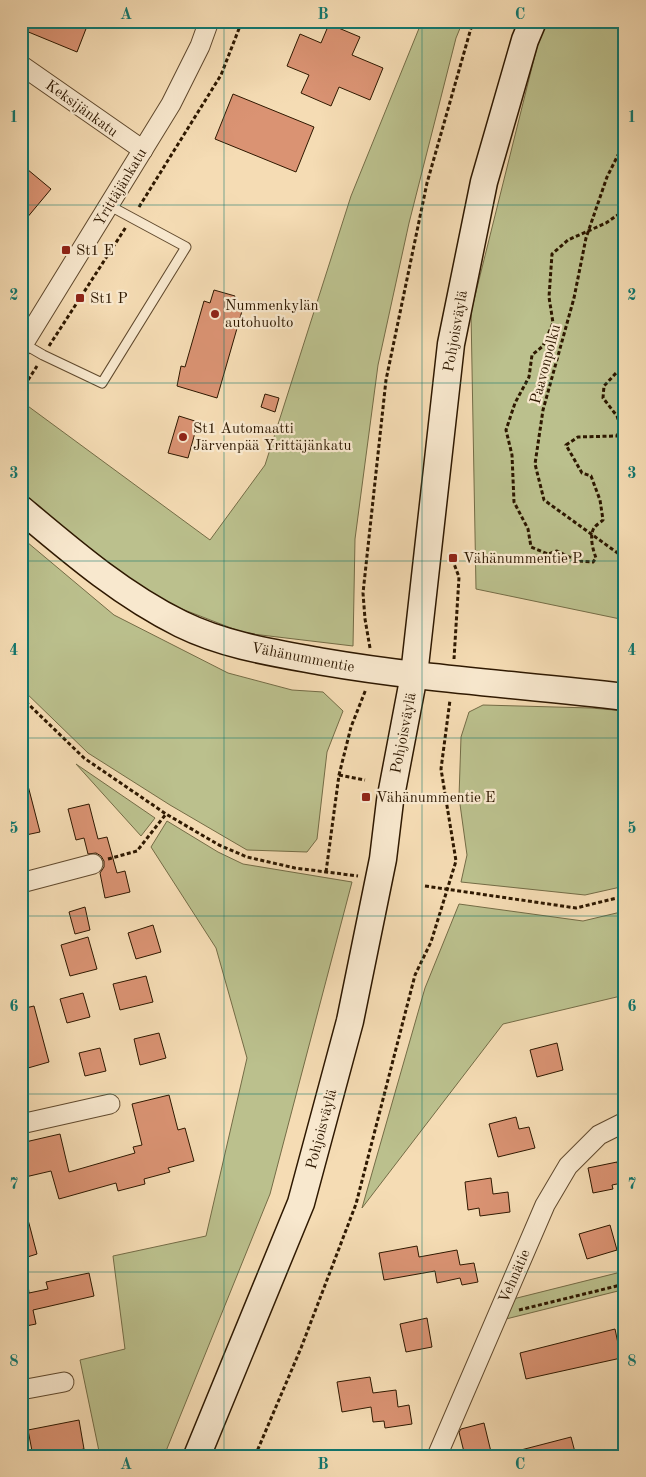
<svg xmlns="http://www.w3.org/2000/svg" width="646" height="1477" font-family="'Old Standard TT',serif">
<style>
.green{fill:#bbc08d;stroke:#746c46}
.building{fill:#da9373;stroke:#2e1800}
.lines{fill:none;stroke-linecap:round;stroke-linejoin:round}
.lane-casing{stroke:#60492d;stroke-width:11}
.street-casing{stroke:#60492d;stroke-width:21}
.secondary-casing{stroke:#2e1800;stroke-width:29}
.path{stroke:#2e1800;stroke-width:3;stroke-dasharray:4 2.5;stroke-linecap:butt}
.lane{stroke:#f8e8ce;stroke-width:9}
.street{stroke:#f8e8ce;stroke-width:19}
.secondary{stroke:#f8e8ce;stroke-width:26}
.grid{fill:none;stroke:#0f766e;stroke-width:1;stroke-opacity:0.55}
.poi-dot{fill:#8f2418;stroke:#f8e8ce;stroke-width:2}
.labels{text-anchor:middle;stroke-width:4.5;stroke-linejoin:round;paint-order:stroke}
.street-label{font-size:15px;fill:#2e1800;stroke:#f8e8ce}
.poi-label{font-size:15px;fill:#2e1800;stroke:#f8e8ce;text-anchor:start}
.neatline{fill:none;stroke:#0f766e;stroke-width:2}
.grid-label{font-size:16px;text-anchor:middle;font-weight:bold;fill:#0f766e}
</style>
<rect width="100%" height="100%" fill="#f5dcb4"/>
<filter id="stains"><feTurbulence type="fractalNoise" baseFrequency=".004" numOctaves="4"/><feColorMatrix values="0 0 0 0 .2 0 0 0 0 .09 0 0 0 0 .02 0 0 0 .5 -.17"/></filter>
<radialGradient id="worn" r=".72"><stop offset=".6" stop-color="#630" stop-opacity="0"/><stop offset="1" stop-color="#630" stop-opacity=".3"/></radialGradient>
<g class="green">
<polygon points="422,21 463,21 456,38 409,223 378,365 355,539 353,646 244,633 151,597 21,493 21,401 210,540 265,465 351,196"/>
<polygon points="547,21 625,21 625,620 476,589 471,312 537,47"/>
<polygon points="21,537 114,615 228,673 292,690 323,692 343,711 327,752 317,839 307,852 247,850 170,805 88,753 21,688"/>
<polygon points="483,705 591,708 625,711 625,886 585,895 461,882 467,855 459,797 461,737 469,712"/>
<polygon points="76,764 155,818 141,836"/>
<polygon points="167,821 218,852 243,864 352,882 270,1194 164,1456 100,1456 80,1360 125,1349 113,1256 206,1236 247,1058 216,948 151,847"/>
<polygon points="459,904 583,921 625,911 625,995 503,1024 362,1208 425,988"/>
<polygon points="625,1271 625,1312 618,1291 502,1320 513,1299"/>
</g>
<g class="building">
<polygon points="30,21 89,21 77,52 26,31"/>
<polygon points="329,24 360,37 352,55 383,68 370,100 339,87 331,106 301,93 309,75 287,66 300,34 321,43"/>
<polygon points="233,94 314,127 296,172 215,139"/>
<polygon points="21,164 51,189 21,225"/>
<polygon points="214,290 235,296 231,308 242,311 217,398 177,386 181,366 185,367 204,301 210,303"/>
<polygon points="265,394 279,398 275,412 261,407"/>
<polygon points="179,416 198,422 188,458 168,453"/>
<polygon points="26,778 40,832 21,836 21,779"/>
<polygon points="89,804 98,839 107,837 117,873 125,871 130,892 105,898 100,873 104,867 104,861 101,856 96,853 88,854 84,838 76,840 68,809"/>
<polygon points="85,907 90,930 75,934 69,912"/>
<polygon points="153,925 161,952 136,959 128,933"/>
<polygon points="88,937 97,969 70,976 61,945"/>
<polygon points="146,976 153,1002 120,1010 113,984"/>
<polygon points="83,993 90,1017 67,1023 60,999"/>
<polygon points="34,1006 49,1062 21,1070 21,1009"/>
<polygon points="159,1033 166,1058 140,1065 134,1039"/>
<polygon points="557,1043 563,1070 537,1077 530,1050"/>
<polygon points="100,1048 106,1071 85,1076 79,1053"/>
<polygon points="169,1095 178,1130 185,1128 194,1161 168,1168 170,1172 144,1179 145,1184 118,1191 116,1183 59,1199 51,1171 21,1178 21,1143 60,1134 69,1172 135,1153 133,1147 142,1145 132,1104"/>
<polygon points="516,1117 519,1129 529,1127 535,1148 498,1157 489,1124"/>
<polygon points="617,1162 622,1183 612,1185 613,1189 593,1193 588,1168"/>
<polygon points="491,1178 493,1194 508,1192 510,1212 480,1216 479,1208 468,1210 465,1182"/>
<polygon points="21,1212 26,1212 37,1254 21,1259"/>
<polygon points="610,1225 617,1250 587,1259 579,1234"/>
<polygon points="417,1246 419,1257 457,1250 460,1265 474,1263 478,1282 462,1285 460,1278 437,1283 435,1271 384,1280 379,1253"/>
<polygon points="89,1273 94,1296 33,1310 36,1324 21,1327 21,1285 28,1285 29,1293 48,1289 46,1282"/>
<polygon points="427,1318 432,1347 406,1352 400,1324"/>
<polygon points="615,1329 621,1358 526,1379 520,1353"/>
<polygon points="370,1377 373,1393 396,1390 398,1407 409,1405 412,1424 385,1428 384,1421 373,1422 371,1407 342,1412 337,1382"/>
<polygon points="79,1420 84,1449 48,1456 33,1456 28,1430"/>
<polygon points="484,1423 492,1456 465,1456 459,1432 461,1429"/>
<polygon points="571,1437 576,1456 517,1456 517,1451"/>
</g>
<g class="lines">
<g class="lane-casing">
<polyline id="lane" points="24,344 43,355 102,383 186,247 110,206"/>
</g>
<g class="street-casing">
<g id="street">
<polyline points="21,65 143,150"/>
<polyline points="21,348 171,104 200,46 209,21"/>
<polyline points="21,883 93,864"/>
<polyline points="21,1124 110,1104"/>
<polyline points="21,1390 64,1382"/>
<polyline points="437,1456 545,1205 568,1166 599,1135 625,1122"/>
</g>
</g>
<g class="secondary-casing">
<g id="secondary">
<path d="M21 509C71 551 122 595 181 624 226 646 275 653 324 662 423 679 524 685 625 697"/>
<polyline points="197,1456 301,1203 350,1021 383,859 390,801 414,675 451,344 484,182 525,40 533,21"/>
</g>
</g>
<g class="path">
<polyline points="625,141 607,177 586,238 574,298 543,410 535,464 544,500 619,554 625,560"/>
<polyline points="139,207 221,75 242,21"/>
<path d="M625 210 606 223 568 240 552 254 549 297 553 323 543 346 532 355 529 377 515 403 506 430 512 455 514 502 528 529 531 547 548 554 557 551 577 561 593 562 596 558C593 550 589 536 594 528 596 525 601 522 603 520L600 500 591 476 582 473 566 445 578 437 617 436 621 428 617 416 603 398 604 386 617 372 625 368"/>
<polyline points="49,346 126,227"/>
<polyline points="21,391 37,366"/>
<polyline points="450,553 459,577 454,659"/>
<polyline points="370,648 365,619 363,593 386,380 427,183 473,21"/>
<polyline points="21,697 84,758 166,814 219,845 247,857 295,868 358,876"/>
<polyline points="339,775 365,780"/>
<polyline points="108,859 137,851 166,814"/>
<polyline points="326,872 339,775 351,727 366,689"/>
<polyline points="425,886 576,908 625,896"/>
<polyline points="519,1310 625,1284"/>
<polyline points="255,1456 301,1348 356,1204 415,975 431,942 456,861 441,769 450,700"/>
</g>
<use href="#lane" class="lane"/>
<use href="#street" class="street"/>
<use href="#secondary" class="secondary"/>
</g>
<path class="grid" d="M224 21V1456M422 21V1456M21 205H625M21 383H625M21 561H625M21 738H625M21 916H625M21 1094H625M21 1272H625"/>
<g class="poi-dot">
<rect x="61" y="245" width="10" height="10" rx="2.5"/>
<rect x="75" y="293" width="10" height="10" rx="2.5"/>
<circle cx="215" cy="314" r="5"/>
<circle cx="183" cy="437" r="5"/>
<rect x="448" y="553" width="10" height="10" rx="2.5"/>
<rect x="361" y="792" width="10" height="10" rx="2.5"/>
</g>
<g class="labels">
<g class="street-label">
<text transform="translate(82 108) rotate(36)" y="5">Keksijänkatu</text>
<text transform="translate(120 187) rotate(-59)" y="5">Yrittäjänkatu</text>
<text transform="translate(455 331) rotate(-80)" y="5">Pohjoisväylä</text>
<text transform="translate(545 364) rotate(-75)" y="5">Paavonpolku</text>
<text transform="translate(303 657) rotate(11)" y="5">Vähänummentie</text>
<text transform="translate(403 733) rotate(-79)" y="5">Pohjoisväylä</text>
<text transform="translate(321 1129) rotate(-75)" y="5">Pohjoisväylä</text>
<text transform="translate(514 1276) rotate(-66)" y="5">Vehnätie</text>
</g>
<g class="poi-label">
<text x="76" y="255">St1 E</text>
<text x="90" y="303">St1 P</text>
<text x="225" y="310">Nummenkylän<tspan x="225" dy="17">autohuolto</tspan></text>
<text x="193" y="433">St1 Automaatti<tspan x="193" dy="17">Järvenpää Yrittäjänkatu</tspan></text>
<text x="463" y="563">Vähänummentie P</text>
<text x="376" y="802">Vähänummentie E</text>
</g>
</g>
<rect width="646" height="1477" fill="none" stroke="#f5dcb4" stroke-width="55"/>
<rect x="28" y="28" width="590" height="1422" class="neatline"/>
<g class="grid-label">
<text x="126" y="19">A</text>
<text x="323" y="19">B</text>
<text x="520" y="19">C</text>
<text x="14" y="122">1</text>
<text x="632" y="122">1</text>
<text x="14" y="300">2</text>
<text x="632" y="300">2</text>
<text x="14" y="478">3</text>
<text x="632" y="478">3</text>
<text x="14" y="655">4</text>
<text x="632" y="655">4</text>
<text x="14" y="833">5</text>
<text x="632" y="833">5</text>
<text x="14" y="1011">6</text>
<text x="632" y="1011">6</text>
<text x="14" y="1189">7</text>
<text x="632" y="1189">7</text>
<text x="14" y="1366">8</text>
<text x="632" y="1366">8</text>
<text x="126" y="1469">A</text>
<text x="323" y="1469">B</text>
<text x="520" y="1469">C</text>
</g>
<rect width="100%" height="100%" filter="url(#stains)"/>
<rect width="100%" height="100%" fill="url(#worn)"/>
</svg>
